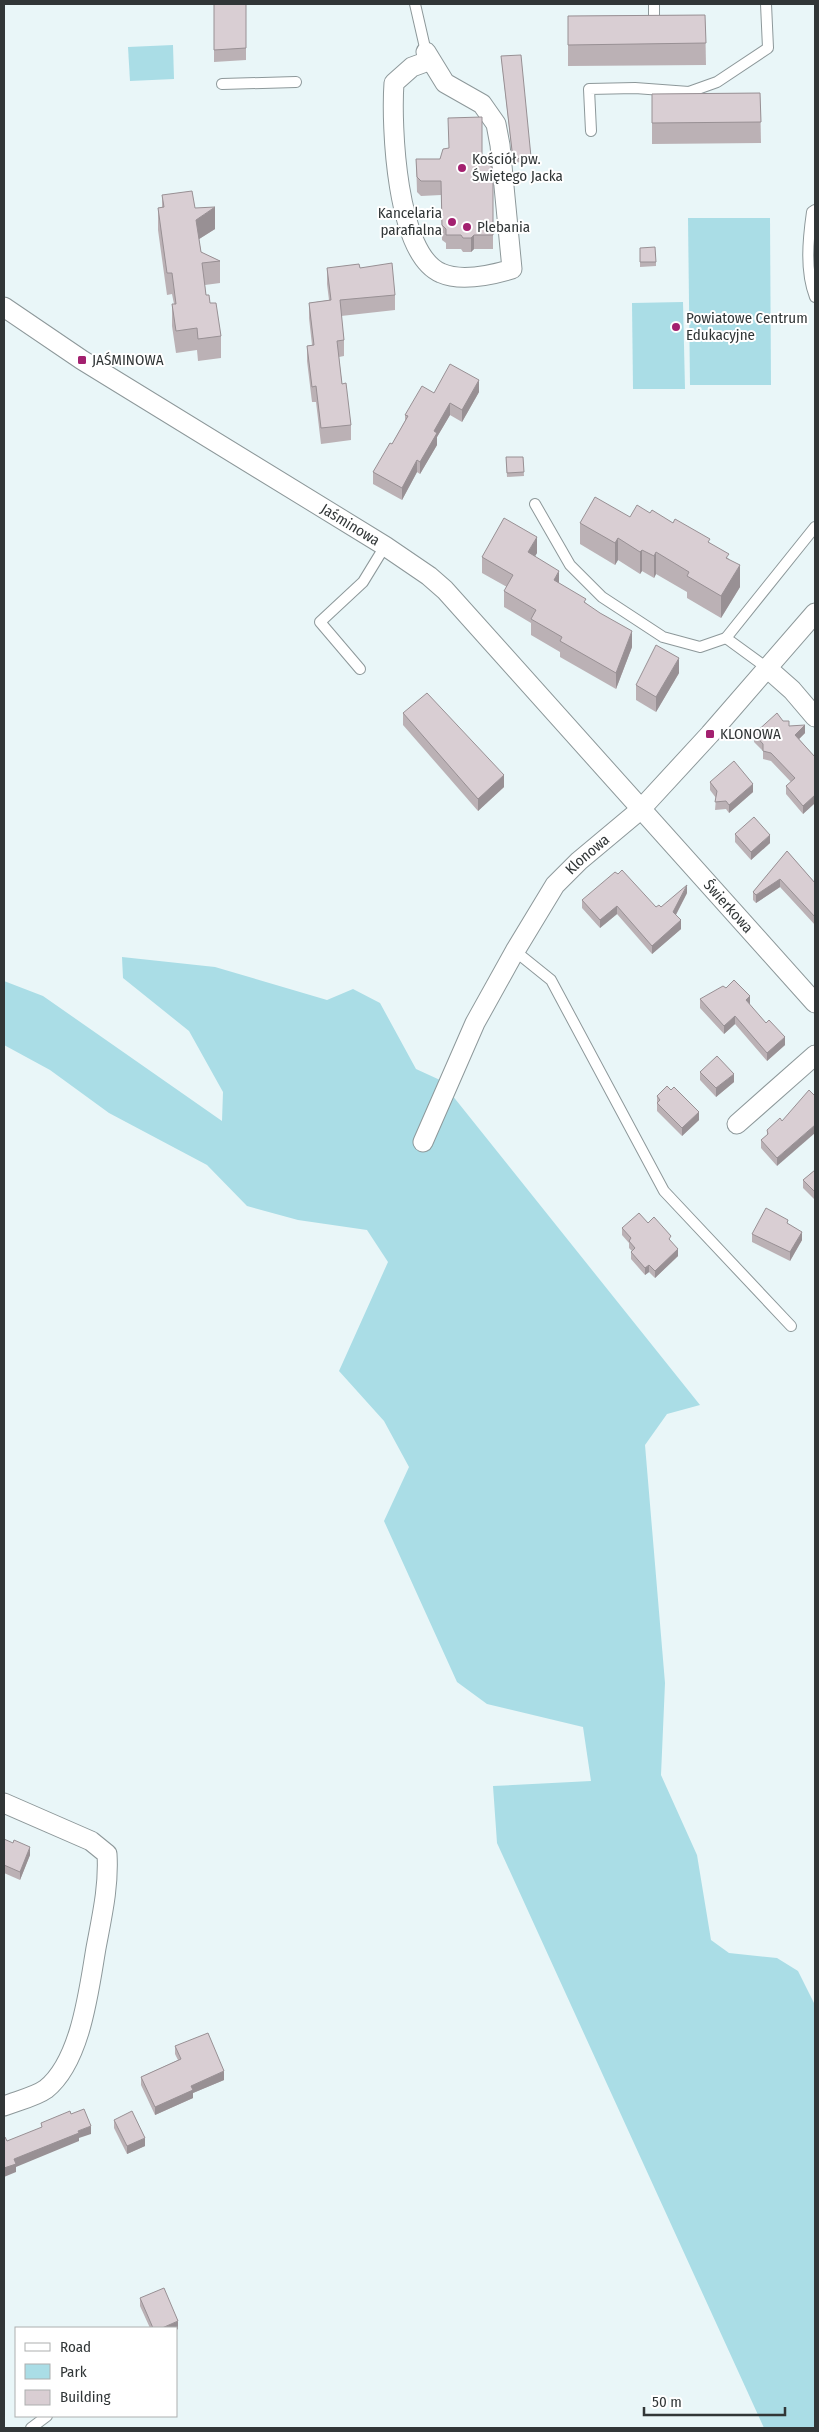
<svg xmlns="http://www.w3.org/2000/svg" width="819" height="2432" font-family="'Fira Sans Condensed',sans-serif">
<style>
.green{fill:#aadde6}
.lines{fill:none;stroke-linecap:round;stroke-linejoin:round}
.lane-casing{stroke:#8d989a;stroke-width:12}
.street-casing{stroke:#8d989a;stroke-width:21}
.lane{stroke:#fff;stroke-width:10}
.street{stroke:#fff;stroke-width:19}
.wall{fill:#bbb1b5}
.shaded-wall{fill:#989094}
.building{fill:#d9ced3;stroke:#989094}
.poi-dot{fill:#a3206f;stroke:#fff;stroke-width:2}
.labels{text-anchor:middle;stroke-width:4;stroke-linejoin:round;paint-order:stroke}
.poi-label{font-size:15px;fill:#313637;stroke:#fff;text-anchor:start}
.street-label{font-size:15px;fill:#313637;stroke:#fff}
</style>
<rect width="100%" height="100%" fill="#e9f6f8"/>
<g class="green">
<polygon points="173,45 174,79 130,81 128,47"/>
<polygon points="688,218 770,218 771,385 690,385"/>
<polygon points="683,302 685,389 633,389 632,303"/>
<polygon points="122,957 215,967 327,1000 353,989 380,1003 416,1069 440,1080 700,1405 667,1414 645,1445 665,1683 661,1775 697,1855 711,1940 729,1953 777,1958 798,1971 815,2005 815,2428 764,2428 497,1843 493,1786 591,1781 583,1727 487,1704 457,1682 384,1521 409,1467 384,1421 339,1371 388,1262 367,1230 298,1220 247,1206 207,1165 109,1113 50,1070 4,1045 4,981 43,996 222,1121 223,1092 189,1031 123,978"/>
</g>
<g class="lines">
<g class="lane-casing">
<g id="lane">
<polyline points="415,4 426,52"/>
<polyline points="654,4 654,26"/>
<polyline points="222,84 296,82"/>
<polyline points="591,131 589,89 635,88 689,92 717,82 768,48 766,4"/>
<path d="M815 210 812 212C808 240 805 271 815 297"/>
<polyline points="535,504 570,565 602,597 663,637 700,647 726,638"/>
<polyline points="767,668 726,638 815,527"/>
<polyline points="360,669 320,622 363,582 385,546"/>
<polyline points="515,951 551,980 664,1191 791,1326"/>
<polyline points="31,2428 47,2416"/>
</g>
</g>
<g class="street-casing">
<g id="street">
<path d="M426 52 445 83 482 104 496 124 500 145 512 269C492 275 461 282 441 273 396 254 391 125 394 83L412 67 431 60"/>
<path id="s1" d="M4 307 82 360 385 546 429 576 445 590 815 1003"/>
<polyline points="767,668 792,690 815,717"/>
<polyline points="737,1124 815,1055"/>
<path id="s2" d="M423 1142 475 1023 515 951 555 885 579 861 640 810 710 734 815 613"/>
<path d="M4 1803 91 1841 107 1854C109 1886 102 1916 96 1948 89 1989 81 2061 46 2089 35 2097 16 2101 4 2106"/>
</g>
</g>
<use href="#lane" class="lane"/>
<use href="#street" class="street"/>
</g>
<g class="wall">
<polygon points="214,4 246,4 246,60 214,62"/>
<rect x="673" y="4" width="60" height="1"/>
<polygon points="705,15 706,65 568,66 568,16"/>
<polygon points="501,56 531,157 531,161 513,163"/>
<polygon points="760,93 761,143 652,144 652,94"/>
<polygon points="416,159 482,161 493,180 493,249 474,249 471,252 463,252 461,249 446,249 446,243 442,240 441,195 421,196 417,192"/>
<polygon points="162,195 195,208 215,229 199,239 201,252 220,261 220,283 205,285 206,295 210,303 221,336 221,358 198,361 197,350 176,353 172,326 172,304 174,304 172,294 167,295 158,230 158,208 162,207"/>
<polygon points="640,248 656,262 656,266 640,267"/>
<polygon points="327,268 360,268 395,295 395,310 341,316 344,340 344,356 339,357 342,384 351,425 351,440 321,444 316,402 312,402 307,361 307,346 312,345 309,318 309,303 329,300 327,284"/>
<polygon points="479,392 462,422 450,415 437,437 437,445 420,474 417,472 402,500 373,484 373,472 392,444 405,421 405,415 434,393"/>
<polygon points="506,457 523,457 524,476 507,477"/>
<polygon points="650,513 673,523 710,543 729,559 740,587 721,618 687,598 687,592 656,574 654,578 642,571 640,574 618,560 615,565 580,544 580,523 630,517"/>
<polygon points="537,553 535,556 559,583 586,603 632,647 616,689 560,657 560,652 531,635 531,623 504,607 504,591 507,587 482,573 482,557"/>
<polygon points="679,673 656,712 636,700 636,685"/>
<polygon points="403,713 504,787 478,811 403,725"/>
<polygon points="783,721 789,726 805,733 799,739 815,757 815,803 803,814 786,794 786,786 791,782 771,761 763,759 763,751 754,742 754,734"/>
<polygon points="710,782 753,792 729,813 726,809 715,810 716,798 710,790"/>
<polygon points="735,834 770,843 751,860 735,842"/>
<polygon points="787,851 815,883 815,925 780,887 756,903 753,900 753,892"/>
<polygon points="687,893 676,915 681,929 652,954 617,914 600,928 582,908 582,900 656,907 661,907"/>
<polygon points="700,999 750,1005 785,1045 767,1061 735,1024 724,1034 700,1008"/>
<polygon points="700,1072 734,1082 716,1097 700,1080"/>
<polygon points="657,1096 699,1120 682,1136 657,1111"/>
<polygon points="782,1121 777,1166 761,1148 761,1140 767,1135 767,1130"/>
<polygon points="815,1170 815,1200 803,1188 803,1180"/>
<polygon points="648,1223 671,1242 678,1256 655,1278 649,1272 645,1275 631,1259 631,1252 632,1251 629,1248 629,1243 622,1235 622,1228"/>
<polygon points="752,1234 802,1240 790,1261 752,1242"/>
<polygon points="4,1839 30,1855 20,1880 4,1873"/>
<polygon points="175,2046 224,2080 193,2093 193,2098 155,2115 141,2085 141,2077 178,2060 175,2054"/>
<polygon points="114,2120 145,2146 127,2154 114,2128"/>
<polygon points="140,2298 178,2329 176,2330 176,2328 150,2328 140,2306"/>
</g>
<g class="shaded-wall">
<polygon points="215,207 215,229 196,241 196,220"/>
<polygon points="474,235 474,249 471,252 471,238"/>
<polygon points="479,380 479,392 462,422 462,410"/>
<polygon points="450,403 450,415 437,437 437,445 420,474 420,462 434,431"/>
<polygon points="417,460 417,472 402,500 402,488"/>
<polygon points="537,537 537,553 528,568 528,552"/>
<polygon points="618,538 618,560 615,565 615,543"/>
<polygon points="642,550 642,571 640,574 640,552"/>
<polygon points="656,552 656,574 654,578 654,556"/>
<polygon points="740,565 740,587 721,618 721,596"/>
<polygon points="559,571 559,587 554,580"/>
<polygon points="632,631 632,647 616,689 616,673"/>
<polygon points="679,658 679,673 656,712 656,697"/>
<polygon points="805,725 805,733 795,743 795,735"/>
<polygon points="504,775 504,787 478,811 478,799"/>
<polygon points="753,784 753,792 729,813 729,805"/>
<polygon points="815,795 815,803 803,814 803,806"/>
<polygon points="770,835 770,843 751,860 751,852"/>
<polygon points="780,879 780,887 756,903 756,895"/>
<polygon points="687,885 687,893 673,920 673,912"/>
<polygon points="617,906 617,914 600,928 600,920"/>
<polygon points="681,920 681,929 652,954 652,946"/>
<polygon points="750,996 750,1005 746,1000"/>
<polygon points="735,1016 735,1024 724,1034 724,1026"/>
<polygon points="785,1037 785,1045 767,1061 767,1053"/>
<polygon points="734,1074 734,1082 716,1097 716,1088"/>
<polygon points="699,1112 699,1120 682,1136 682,1128"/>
<polygon points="815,1125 815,1133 777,1166 777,1158"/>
<polygon points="802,1232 802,1240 790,1261 790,1252"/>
<polygon points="678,1249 678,1256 655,1278 655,1271"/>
<polygon points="649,1265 649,1272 645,1275 645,1268"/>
<polygon points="30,1847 30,1855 20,1880 20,1872"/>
<polygon points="5,2011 5,2019 4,2023 4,2014"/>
<polygon points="224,2071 224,2080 193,2093 193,2098 155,2115 155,2107 191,2086"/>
<polygon points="91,2126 91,2134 79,2138 79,2141 16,2167 16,2172 4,2177 4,2168 14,2159 78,2131"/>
<polygon points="145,2138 145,2146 127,2154 127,2146"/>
<polygon points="178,2321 178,2329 176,2330 176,2328 162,2328"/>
</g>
<g class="building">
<polygon points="214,4 246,4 246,48 214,50"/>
<polygon points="705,15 706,43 568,45 568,16"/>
<polygon points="521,55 531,157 513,159 501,56"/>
<polygon points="760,93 761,122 652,123 652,94"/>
<polygon points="482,117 482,161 492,167 493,180 493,235 474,235 471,238 463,238 461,235 446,235 446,229 442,225 441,181 421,181 417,177 416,159 440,159 443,149 449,148 448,118"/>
<polygon points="192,191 195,208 215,207 196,220 201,252 220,261 202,263 206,295 209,295 210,303 216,303 221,336 198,339 197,328 176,331 172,304 176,304 172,273 167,273 158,208 164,207 162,195"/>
<polygon points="655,247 656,262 640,262 640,248"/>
<polygon points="392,263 395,295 340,300 344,340 337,341 342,384 346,383 351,425 321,428 316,386 312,387 307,346 314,345 309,303 331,300 327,268 359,264 360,268"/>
<polygon points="450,364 479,380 462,410 450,403 434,431 437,433 420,462 417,460 402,488 373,472 390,443 392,444 408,416 405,415 422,386 434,393"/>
<polygon points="506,457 523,457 524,472 507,473"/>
<polygon points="595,497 630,517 637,505 650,513 652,510 673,523 675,519 710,539 708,542 729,554 726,558 740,565 721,596 687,576 689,572 656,552 654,556 642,550 640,552 618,538 615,543 580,523"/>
<polygon points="504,518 537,537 528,552 559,571 554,580 586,599 584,602 600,613 632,631 616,673 560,641 562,637 531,619 536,610 504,591 513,575 482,557"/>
<polygon points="656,645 679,658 656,697 636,685"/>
<polygon points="427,693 504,775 478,799 403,713"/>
<polygon points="777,713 783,721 789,721 789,726 805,725 795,735 815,757 815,795 803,806 786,786 795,778 771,753 763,751 763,744 754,734"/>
<polygon points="734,761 753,784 729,805 726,801 715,802 717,791 710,782"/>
<polygon points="754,817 770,835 751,852 735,834"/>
<polygon points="787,851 815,883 815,917 780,879 756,895 753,892"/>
<polygon points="622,870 656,907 659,905 661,907 687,885 673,912 681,920 652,946 617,906 600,920 582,900 615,872 618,874"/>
<polygon points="734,980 750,996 746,1000 766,1023 769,1020 785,1037 767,1053 735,1016 724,1026 700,999 723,986 726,988"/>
<polygon points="717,1056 734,1074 716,1088 700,1072"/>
<polygon points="667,1086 671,1090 674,1087 699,1112 682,1128 657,1103 660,1100 657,1096"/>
<polygon points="809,1090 815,1096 815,1125 777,1158 761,1140 768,1134 767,1130 780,1118 782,1121"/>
<polygon points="815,1170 815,1192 803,1180"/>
<polygon points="766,1208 788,1220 787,1223 802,1232 790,1252 752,1234"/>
<polygon points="639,1213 648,1223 654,1217 671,1236 669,1239 678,1249 655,1271 649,1265 645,1268 631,1252 635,1248 629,1241 631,1238 622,1228"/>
<polygon points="4,1839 13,1843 14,1840 30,1847 20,1872 4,1865"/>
<polygon points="208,2033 224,2071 191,2086 193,2090 155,2107 141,2077 181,2059 175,2046"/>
<polygon points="84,2109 91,2126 78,2131 79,2133 14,2159 16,2164 4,2168 4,2137 5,2137 7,2141 42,2127 41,2123 70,2111 71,2114"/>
<polygon points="132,2111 145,2138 127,2146 114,2120"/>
<polygon points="164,2288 178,2321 162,2328 153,2328 140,2298"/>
</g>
<g class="poi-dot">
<circle cx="462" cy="168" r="5"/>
<circle cx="452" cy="222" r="5"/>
<circle cx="467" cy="227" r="5"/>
<circle cx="676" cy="327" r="5"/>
<rect x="77" y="355" width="10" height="10" rx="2.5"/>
<rect x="705" y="729" width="10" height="10" rx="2.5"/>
</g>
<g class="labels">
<g class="poi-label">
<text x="472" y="164">Kościół pw.<tspan x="472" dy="17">Świętego Jacka</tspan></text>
<text x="442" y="218" text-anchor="end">Kancelaria<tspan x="442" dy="17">parafialna</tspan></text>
<text x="477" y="232">Plebania</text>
<text x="686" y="323">Powiatowe Centrum<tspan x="686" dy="17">Edukacyjne</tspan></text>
<text x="92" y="365">JAŚMINOWA</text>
<text x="720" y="739">KLONOWA</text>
</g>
<g class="street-label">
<text dy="5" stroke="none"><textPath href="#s1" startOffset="409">Jaśminowa</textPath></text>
<text dy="5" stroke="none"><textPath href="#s2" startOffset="334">Klonowa</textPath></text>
<text dy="5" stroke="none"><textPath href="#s1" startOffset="949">Świerkowa</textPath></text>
</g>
</g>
<rect width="819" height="2432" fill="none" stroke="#313637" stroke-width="10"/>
<rect x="15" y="2327" width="162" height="90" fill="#ffffff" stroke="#adafaf"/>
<rect x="25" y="2343" width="25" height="8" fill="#ffffff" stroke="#adafaf"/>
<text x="60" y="2352" font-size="15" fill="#313637">Road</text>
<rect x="25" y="2364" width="25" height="15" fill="#aadde6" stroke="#adafaf"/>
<text x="60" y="2377" font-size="15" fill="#313637">Park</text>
<rect x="25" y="2390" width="25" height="15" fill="#d9ced3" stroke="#adafaf"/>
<text x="60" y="2402" font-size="15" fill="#313637">Building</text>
<path d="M644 2407v8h141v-8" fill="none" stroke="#313637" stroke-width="2.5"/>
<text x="652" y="2407" font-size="15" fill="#313637" stroke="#ffffff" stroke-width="4" paint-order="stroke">50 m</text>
</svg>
